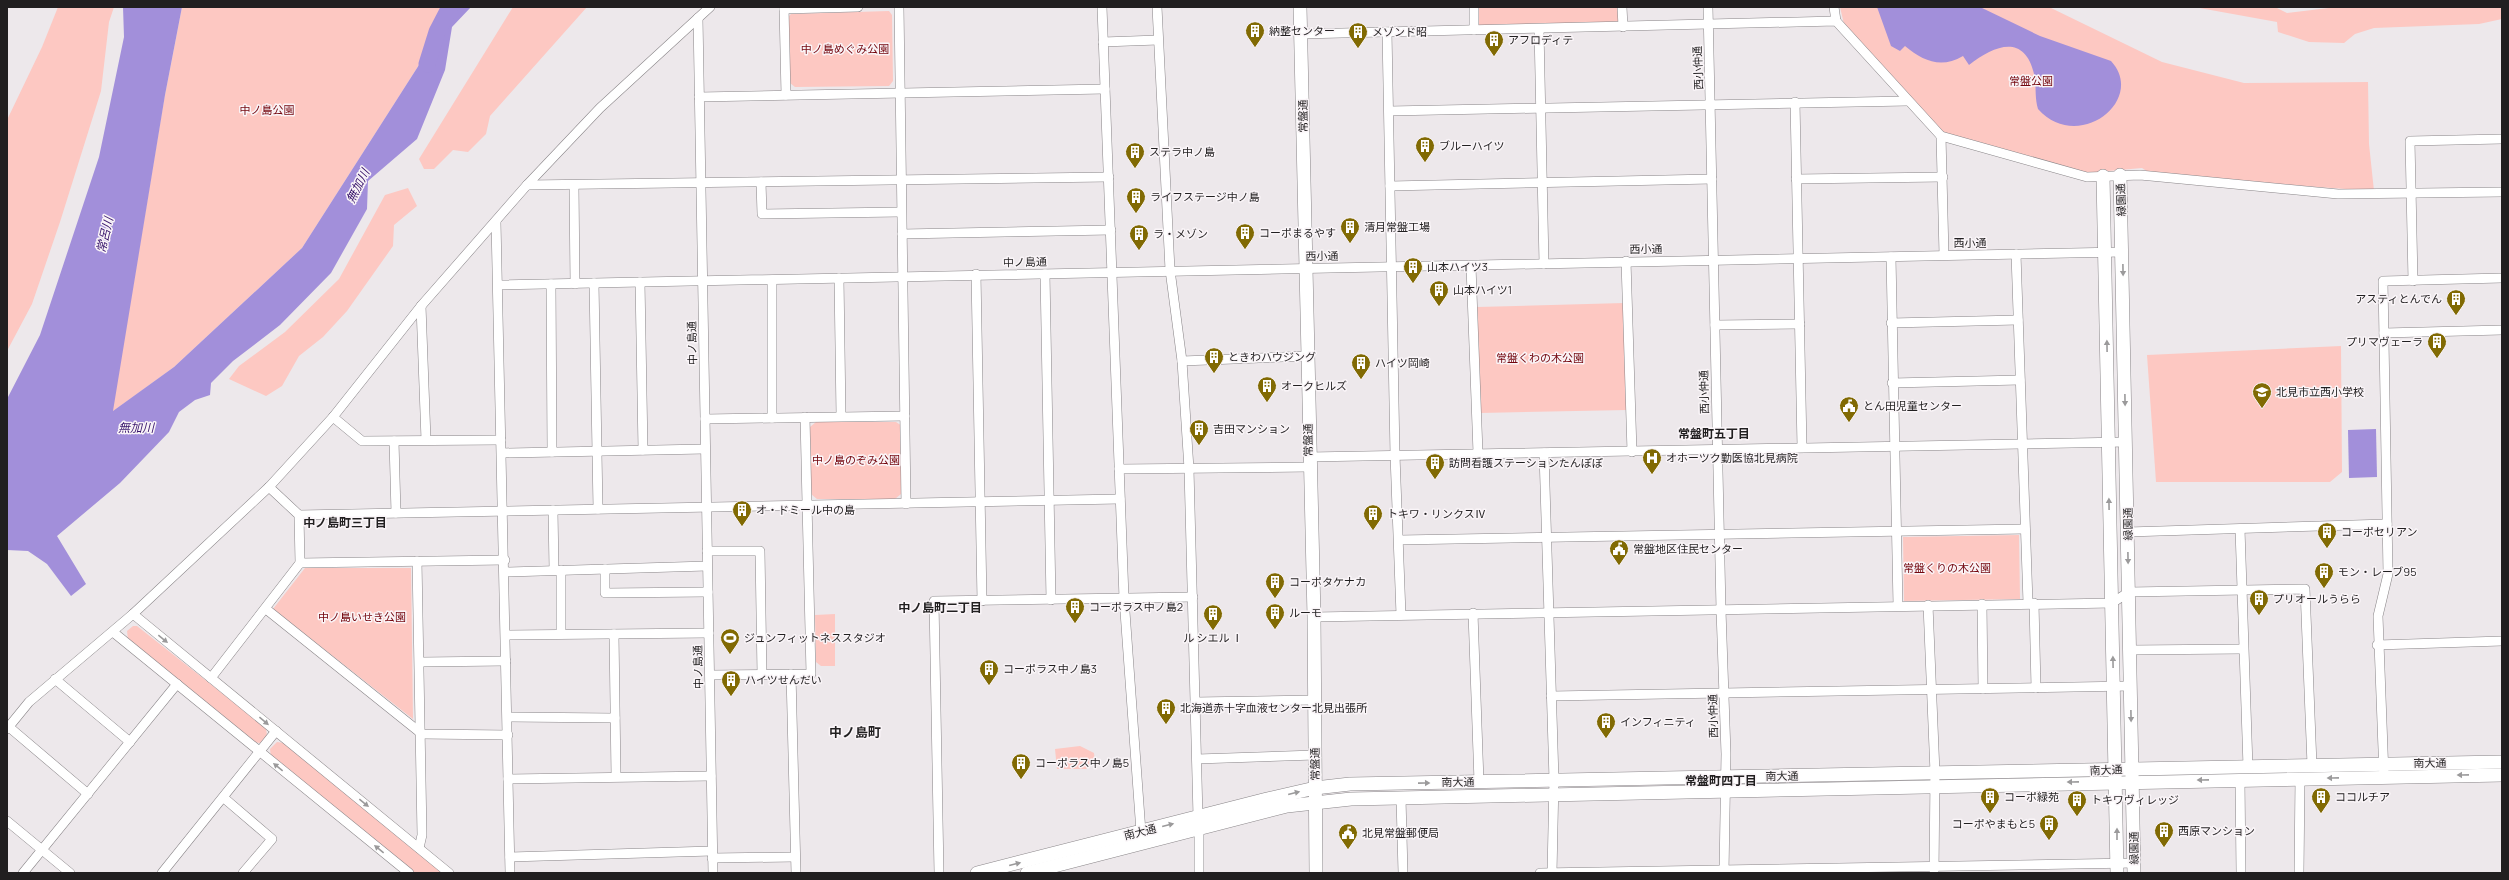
<svg xmlns="http://www.w3.org/2000/svg" width="2509" height="880" font-family="Manrope,'Noto Sans JP',sans-serif">
<style>
.green{fill:#fdc8c2}
.water{fill:#a28fda}
.lines{fill:none;stroke-linecap:round;stroke-linejoin:round}
.river{stroke:#a28fda;stroke-width:17}
.street-casing{stroke:#898588;stroke-width:10}
.secondary-casing{stroke:#898588;stroke-width:14}
.street{stroke:#fff;stroke-width:9}
.secondary{stroke:#fff;stroke-width:13}
.oneway{fill:#9b9a9b}
.labels{text-anchor:middle;stroke-width:3;stroke-linejoin:round;paint-order:stroke}
.poi-label{font-size:11px;fill:#211f20;stroke:#faf5f8;text-anchor:start}
.park-label{font-size:11px;fill:#73050d;stroke:#faf5f8}
.street-label{font-size:11px;fill:#211f20;stroke:#faf5f8}
.water-label{font-size:12px;font-style:italic;fill:#38156c;stroke:#faf5f8}
.neighbourhood-label{font-size:12px;font-weight:bold;fill:#211f20;stroke:#faf5f8}
.quarter-label{font-size:13px;font-weight:bold;fill:#211f20;stroke:#faf5f8}
</style>
<rect width="100%" height="100%" fill="#ede8eb"/>
<g class="green">
<polygon points="58,7 114,7 109,22 101,91 60,222 32,304 7,351 7,120 42,47"/>
<polygon points="182,7 456,7 302,248 174,367 112,412 164,100"/>
<polygon points="513,7 587,7 490,116 486,134 468,152 453,150 434,169 424,169 419,159"/>
<polygon points="1478,7 1619,7 1619,23 1478,26"/>
<polygon points="1840,7 2049,7 2162,62 2244,83 2368,82 2369,144 2374,191 2220,180 2148,172 2142,168 2086,173 1948,135 1940,129 1844,24"/>
<polygon points="2194,7 2275,7 2287,13 2337,7 2502,7 2502,19 2479,24 2374,28 2355,34 2344,43 2309,42 2278,32 2277,22"/>
<polygon points="889,11 892,15 893,81 889,86 795,87 790,83 788,17 791,14"/>
<polygon points="408,188 417,206 394,225 393,246 347,311 323,337 299,356 282,386 266,396 229,379 239,366 285,332 339,279 385,195"/>
<polygon points="1624,303 1627,410 1480,413 1477,307"/>
<polygon points="2341,346 2342,472 2330,482 2156,482 2147,355"/>
<polygon points="816,422 896,422 902,426 901,494 895,499 817,499 811,494 810,427"/>
<polygon points="2019,535 2020,599 1904,601 1903,537"/>
<polygon points="305,568 411,568 413,719 273,609"/>
<polygon points="835,614 835,666 821,666 816,662 815,615"/>
<polygon points="133,626 137,626 266,728 267,736 260,743 253,742 128,640 127,631"/>
<polygon points="277,742 284,743 444,873 414,873 271,757 270,749"/>
<polygon points="1080,746 1094,753 1095,762 1086,769 1057,769 1055,749"/>
</g>
<g class="water">
<polygon points="123,7 182,7 165,95 113,411 174,367 302,248 456,7 471,7 452,27 445,70 417,139 368,181 367,209 331,273 280,325 233,361 211,383 210,395 195,400 179,412 169,432 120,483 57,536 86,584 71,596 47,564 28,551 7,550 7,399 40,335 99,157 124,37"/>
<path d="M1877 7H1980L2040 36 2111 61C2147 100 2078 154 2038 109 2035 99 2036 89 2035 79 2027 33 1996 44 1969 65L1963 56C1941 69 1923 61 1905 46L1900 51 1891 46Z"/>
<polygon points="2376,429 2377,477 2349,478 2348,430"/>
</g>
<g class="lines">
<polyline class="river" points="427,64 437,32 450,7"/>
<g class="street-casing">
<g id="street">
<polyline points="784,7 786,95"/>
<polyline points="899,7 906,504"/>
<polyline points="1102,7 1124,598 1141,832"/>
<polyline points="1157,7 1170,270 1182,361 1189,469 1198,817"/>
<polyline points="1474,7 1474,30"/>
<polyline points="1622,7 1623,27"/>
<polyline points="1708,7 1721,610 1726,754 1724,873"/>
<polyline points="1834,7 1836,21"/>
<polyline points="784,9 858,7"/>
<polyline points="698,18 713,873"/>
<polyline points="1539,29 1544,264"/>
<polyline points="1387,32 1395,455 1401,615"/>
<polyline points="1301,34 1836,21 1941,136 2087,177 2140,175 2338,194 2502,192"/>
<polyline points="1103,42 1158,40"/>
<polyline points="699,97 1105,89"/>
<polyline points="1795,102 1802,447"/>
<polyline points="1389,111 1908,101"/>
<polyline points="1941,136 1944,255"/>
<polyline points="1796,179 1943,177"/>
<polyline points="761,182 762,214 901,212"/>
<polyline points="527,185 1109,177"/>
<polyline points="574,185 575,284"/>
<polyline points="1390,186 1712,179"/>
<polyline points="496,222 510,873"/>
<polyline points="902,234 1111,230"/>
<polyline points="2016,254 2028,603"/>
<polyline points="1891,257 1898,606"/>
<polyline points="1626,261 1632,452"/>
<polyline points="1471,266 1478,453"/>
<polyline points="976,274 982,601"/>
<polyline points="1045,274 1051,600"/>
<polyline points="839,278 841,416"/>
<polyline points="2413,281 2410,141 2502,139"/>
<polyline points="640,282 643,450"/>
<polyline points="594,283 598,509"/>
<polyline points="551,284 552,452"/>
<polyline points="499,285 2122,252"/>
<polyline points="421,306 426,440"/>
<polyline points="1891,323 2018,320"/>
<polyline points="1715,325 1800,324"/>
<polyline points="2384,333 2502,330"/>
<polyline points="1182,361 1307,356"/>
<polyline points="1892,383 2020,380"/>
<polyline points="333,417 362,441 501,440"/>
<polyline points="772,418 772,280"/>
<polyline points="705,419 905,416"/>
<polyline points="394,441 396,513"/>
<polyline points="502,453 705,449"/>
<polyline points="1544,453 1554,780 1552,873"/>
<polyline points="1309,457 2126,442"/>
<polyline points="1119,469 1309,467"/>
<polyline points="553,510 554,570"/>
<polyline points="299,515 1120,499"/>
<polyline points="2240,529 2248,767"/>
<polyline points="2128,532 2387,524"/>
<polyline points="1399,540 2025,529"/>
<polyline points="707,551 760,551 762,675"/>
<polyline points="417,561 422,835 419,848"/>
<polyline points="300,563 505,560"/>
<polyline points="605,569 605,593 708,592"/>
<polyline points="561,570 561,634"/>
<polyline points="505,572 707,566"/>
<polyline points="2034,603 2036,688"/>
<polyline points="1982,604 1983,689"/>
<polyline points="1928,605 1935,773 1934,873"/>
<polyline points="266,609 422,734 508,735"/>
<polyline points="1473,613 1479,782"/>
<polyline points="133,614 449,873"/>
<polyline points="1314,617 2112,603 2129,592 2305,589 2312,765"/>
<polyline points="113,632 409,873"/>
<polyline points="614,634 616,776"/>
<polyline points="506,635 709,633"/>
<polyline points="2377,645 2502,641"/>
<polyline points="2130,650 2243,649"/>
<polyline points="421,662 506,661"/>
<polyline points="791,674 796,873"/>
<polyline points="710,675 811,674 805,417"/>
<polyline points="211,678 300,563 299,515 269,487"/>
<polyline points="55,679 130,742"/>
<polyline points="1551,696 2130,686"/>
<polyline points="1195,702 1314,700"/>
<polyline points="508,717 615,718"/>
<polyline points="9,727 88,794"/>
<polyline points="7,729 29,702 133,614 269,487 333,417 421,306 527,185 600,108 710,7"/>
<polyline points="1197,759 1315,755"/>
<polyline points="2384,776 2378,616 2388,574 2383,281 2502,278"/>
<polyline points="508,779 711,776"/>
<polyline points="2240,780 2241,873"/>
<polyline points="224,798 272,839 243,873"/>
<polyline points="1401,798 1403,873"/>
<polyline points="7,821 70,873"/>
<polyline points="1199,829 1199,873"/>
<polyline points="510,857 712,851"/>
<polyline points="712,858 795,857"/>
<polyline points="23,873 177,684"/>
<polyline points="162,873 276,731"/>
<polyline points="939,873 934,601 1193,597"/>
<polyline points="1540,873 2134,863"/>
<polyline points="2299,873 2300,778"/>
</g>
</g>
<g class="secondary-casing">
<g id="secondary">
<polyline points="1300,7 1314,617 1316,873"/>
<polyline points="2120,175 2134,873"/>
<polyline points="2103,176 2117,873"/>
<polyline points="977,873 1267,799 1315,788 1350,784 2502,762"/>
<polyline points="1027,873 1287,806 1351,799 2502,775"/>
</g>
</g>
<use href="#street" class="street"/>
<use href="#secondary" class="secondary"/>
</g>
<defs><path id="oneway-solid" d="M-6-.8H1V-3.2L6.5 0L1 3.2V.8H-6Z"/></defs>
<g class="oneway">
<use href="#oneway-solid" transform="translate(2123 270) rotate(89)"/>
<use href="#oneway-solid" transform="translate(2107 346) rotate(-91)"/>
<use href="#oneway-solid" transform="translate(2125 400) rotate(89)"/>
<use href="#oneway-solid" transform="translate(2109 504) rotate(-91)"/>
<use href="#oneway-solid" transform="translate(2128 558) rotate(89)"/>
<use href="#oneway-solid" transform="translate(163 639) rotate(39)"/>
<use href="#oneway-solid" transform="translate(2113 662) rotate(-91)"/>
<use href="#oneway-solid" transform="translate(2131 716) rotate(89)"/>
<use href="#oneway-solid" transform="translate(264 721) rotate(40)"/>
<use href="#oneway-solid" transform="translate(278 767) rotate(-141)"/>
<use href="#oneway-solid" transform="translate(2463 775) rotate(179)"/>
<use href="#oneway-solid" transform="translate(2333 778) rotate(179)"/>
<use href="#oneway-solid" transform="translate(2203 780) rotate(179)"/>
<use href="#oneway-solid" transform="translate(2073 782) rotate(179)"/>
<use href="#oneway-solid" transform="translate(1424 783) rotate(-1)"/>
<use href="#oneway-solid" transform="translate(1294 793) rotate(-14)"/>
<use href="#oneway-solid" transform="translate(364 803) rotate(39)"/>
<use href="#oneway-solid" transform="translate(1168 825) rotate(-14)"/>
<use href="#oneway-solid" transform="translate(2117 834) rotate(-90)"/>
<use href="#oneway-solid" transform="translate(379 849) rotate(-141)"/>
<use href="#oneway-solid" transform="translate(1015 864) rotate(-14)"/>
</g>
<defs>
<g id="building-pin" transform="scale(1)"><path d="M0 17L-7.5 6A9.5 9.5 0 1 1 7.5 6Z" fill="#816a03" stroke="#faf5f8"/><path d="M-4-6H4V6H1V3H-1V6H-4ZM-2.5-4.3h1.7v1.8h-1.7ZM.8-4.3h1.7v1.8H.8ZM-2.5-1h1.7V.8h-1.7ZM.8-1h1.7V.8H.8Z" fill="#fff"/></g>
<g id="school-pin" transform="scale(1)"><path d="M0 17L-7.5 6A9.5 9.5 0 1 1 7.5 6Z" fill="#816a03" stroke="#faf5f8"/><path d="M0-5L7-2L0 1L-7-2ZM-4 1L0 2.5L4 1V4Q0 6-4 4Z" fill="#fff"/></g>
<g id="civic-pin" transform="scale(1)"><path d="M0 17L-7.5 6A9.5 9.5 0 1 1 7.5 6Z" fill="#816a03" stroke="#faf5f8"/><path d="M-.6-6.5H3V-4.5H.6V-3L4-1V1h2V6H-6V1h2V-1L-.6-3ZM-1.2 2.5V6h2.4V2.5Z" fill="#fff"/></g>
<g id="hospital-pin" transform="scale(1)"><path d="M0 17L-7.5 6A9.5 9.5 0 1 1 7.5 6Z" fill="#816a03" stroke="#faf5f8"/><path d="M-5-5h3v3.5h4V-5h3V5h-3V1.5h-4V5h-3Z" fill="#fff"/></g>
<g id="stadium-pin" transform="scale(1)"><path d="M0 17L-7.5 6A9.5 9.5 0 1 1 7.5 6Z" fill="#816a03" stroke="#faf5f8"/><path d="M0-5a6.5 5 0 1 0 0 10a6.5 5 0 1 0 0-10ZM-3.5-1.8h7v3.6h-7Z" fill="#fff"/></g>
</defs>
<g fill-rule="evenodd">
<use href="#building-pin" x="1255" y="31"/>
<use href="#building-pin" x="1358" y="32"/>
<use href="#building-pin" x="1494" y="40"/>
<use href="#building-pin" x="1425" y="146"/>
<use href="#building-pin" x="1135" y="152"/>
<use href="#building-pin" x="1136" y="197"/>
<use href="#building-pin" x="1350" y="227"/>
<use href="#building-pin" x="1245" y="233"/>
<use href="#building-pin" x="1139" y="234"/>
<use href="#building-pin" x="1413" y="267"/>
<use href="#building-pin" x="1439" y="290"/>
<use href="#building-pin" x="2456" y="299"/>
<use href="#building-pin" x="2437" y="342"/>
<use href="#building-pin" x="1214" y="357"/>
<use href="#building-pin" x="1361" y="363"/>
<use href="#building-pin" x="1267" y="386"/>
<use href="#school-pin" x="2262" y="392"/>
<use href="#civic-pin" x="1849" y="406"/>
<use href="#building-pin" x="1199" y="429"/>
<use href="#hospital-pin" x="1652" y="458"/>
<use href="#building-pin" x="1435" y="463"/>
<use href="#building-pin" x="742" y="510"/>
<use href="#building-pin" x="1373" y="514"/>
<use href="#building-pin" x="2327" y="532"/>
<use href="#civic-pin" x="1619" y="549"/>
<use href="#building-pin" x="2324" y="572"/>
<use href="#building-pin" x="1275" y="582"/>
<use href="#building-pin" x="2259" y="599"/>
<use href="#building-pin" x="1075" y="607"/>
<use href="#building-pin" x="1275" y="613"/>
<use href="#building-pin" x="1213" y="614"/>
<use href="#stadium-pin" x="730" y="638"/>
<use href="#building-pin" x="989" y="669"/>
<use href="#building-pin" x="731" y="680"/>
<use href="#building-pin" x="1166" y="708"/>
<use href="#building-pin" x="1606" y="722"/>
<use href="#building-pin" x="1021" y="763"/>
<use href="#building-pin" x="1990" y="797"/>
<use href="#building-pin" x="2321" y="797"/>
<use href="#building-pin" x="2077" y="800"/>
<use href="#building-pin" x="2049" y="824"/>
<use href="#building-pin" x="2164" y="831"/>
<use href="#civic-pin" x="1348" y="833"/>
</g>
<g class="labels">
<g class="poi-label">
<text x="1269" y="35">納整センター</text>
<text x="1372" y="36">メゾンド昭</text>
<text x="1508" y="44">アフロディテ</text>
<text x="1439" y="150">ブルーハイツ</text>
<text x="1149" y="156">ステラ中ノ島</text>
<text x="1150" y="201">ライフステージ中ノ島</text>
<text x="1364" y="231">清月常盤工場</text>
<text x="1259" y="237">コーポまるやす</text>
<text x="1153" y="238">ラ・メゾン</text>
<text x="1427" y="271">山本ハイツ3</text>
<text x="1453" y="294">山本ハイツ1</text>
<text x="2442" y="303" text-anchor="end">アスティとんでん</text>
<text x="2423" y="346" text-anchor="end">プリマヴェーラ</text>
<text x="1228" y="361">ときわハウジング</text>
<text x="1375" y="367">ハイツ岡崎</text>
<text x="1281" y="390">オークヒルズ</text>
<text x="2276" y="396">北見市立西小学校</text>
<text x="1863" y="410">とん田児童センター</text>
<text x="1213" y="433">吉田マンション</text>
<text x="1666" y="462">オホーツク勤医協北見病院</text>
<text x="1449" y="467">訪問看護ステーションたんぽぽ</text>
<text x="756" y="514">オ・ドミール中の島</text>
<text x="1387" y="518">トキワ・リンクスⅣ</text>
<text x="2341" y="536">コーポセリアン</text>
<text x="1633" y="553">常盤地区住民センター</text>
<text x="2338" y="576">モン・レーブ95</text>
<text x="1289" y="586">コーポタケナカ</text>
<text x="2273" y="603">プリオールうらら</text>
<text x="1089" y="611">コーポラス中ノ島2</text>
<text x="1289" y="617">ルーモ</text>
<text x="744" y="642">ジュンフィットネススタジオ</text>
<text x="1213" y="642" text-anchor="middle">ル シエル Ⅰ</text>
<text x="1003" y="673">コーポラス中ノ島3</text>
<text x="745" y="684">ハイツせんだい</text>
<text x="1180" y="712">北海道赤十字血液センター北見出張所</text>
<text x="1620" y="726">インフィニティ</text>
<text x="1035" y="767">コーポラス中ノ島5</text>
<text x="2004" y="801">コーポ緑苑</text>
<text x="2335" y="801">ココルチア</text>
<text x="2091" y="804">トキワヴィレッジ</text>
<text x="2035" y="828" text-anchor="end">コーポやまもと5</text>
<text x="2178" y="835">西原マンション</text>
<text x="1362" y="837">北見常盤郵便局</text>
</g>
<g class="park-label">
<text x="845" y="53">中ノ島めぐみ公園</text>
<text x="2031" y="85">常盤公園</text>
<text x="267" y="114">中ノ島公園</text>
<text x="1540" y="362">常盤くわの木公園</text>
<text x="856" y="464">中ノ島のぞみ公園</text>
<text x="1947" y="572">常盤くりの木公園</text>
<text x="362" y="621">中ノ島いせき公園</text>
</g>
<g class="street-label">
<text transform="translate(1698 68) rotate(-92)" y="4">西小仲通</text>
<text transform="translate(1303 116) rotate(-91)" y="4">常盤通</text>
<text transform="translate(2121 200) rotate(-92)" y="4">緑園通</text>
<text x="1970" y="247">西小通</text>
<text transform="translate(1646 249) rotate(-1)" y="4">西小通</text>
<text transform="translate(1322 256) rotate(-1)" y="4">西小通</text>
<text transform="translate(1025 262) rotate(-1)" y="4">中ノ島通</text>
<text transform="translate(692 343) rotate(-91)" y="4">中ノ島通</text>
<text transform="translate(1704 392) rotate(-91)" y="4">西小仲通</text>
<text transform="translate(1308 440) rotate(-91)" y="4">常盤通</text>
<text transform="translate(2128 524) rotate(-91)" y="4">緑園通</text>
<text transform="translate(698 667) rotate(-91)" y="4">中ノ島通</text>
<text transform="translate(1713 716) rotate(-91)" y="4">西小仲通</text>
<text transform="translate(2430 763) rotate(-1)" y="4">南大通</text>
<text transform="translate(1315 764) rotate(-91)" y="4">常盤通</text>
<text transform="translate(2106 770) rotate(-3)" y="4">南大通</text>
<text transform="translate(1782 776) rotate(-1)" y="4">南大通</text>
<text transform="translate(1458 782) rotate(-1)" y="4">南大通</text>
<text transform="translate(1140 832) rotate(-14)" y="4">南大通</text>
<text transform="translate(2134 848) rotate(-91)" y="4">緑園通</text>
</g>
<g class="water-label">
<text transform="translate(358 186) rotate(-63)" y="4">無加川</text>
<text transform="translate(105 235) rotate(-77)" y="4">常呂川</text>
<text x="136" y="432">無加川</text>
</g>
<g class="neighbourhood-label">
<text x="1714" y="438">常盤町五丁目</text>
<text x="345" y="527">中ノ島町三丁目</text>
<text x="940" y="612">中ノ島町二丁目</text>
<text x="1721" y="785">常盤町四丁目</text>
</g>
<g class="quarter-label">
<text x="855" y="737">中ノ島町</text>
</g>
</g>
<rect width="2509" height="880" fill="none" stroke="#211f20" stroke-width="16"/>
</svg>
